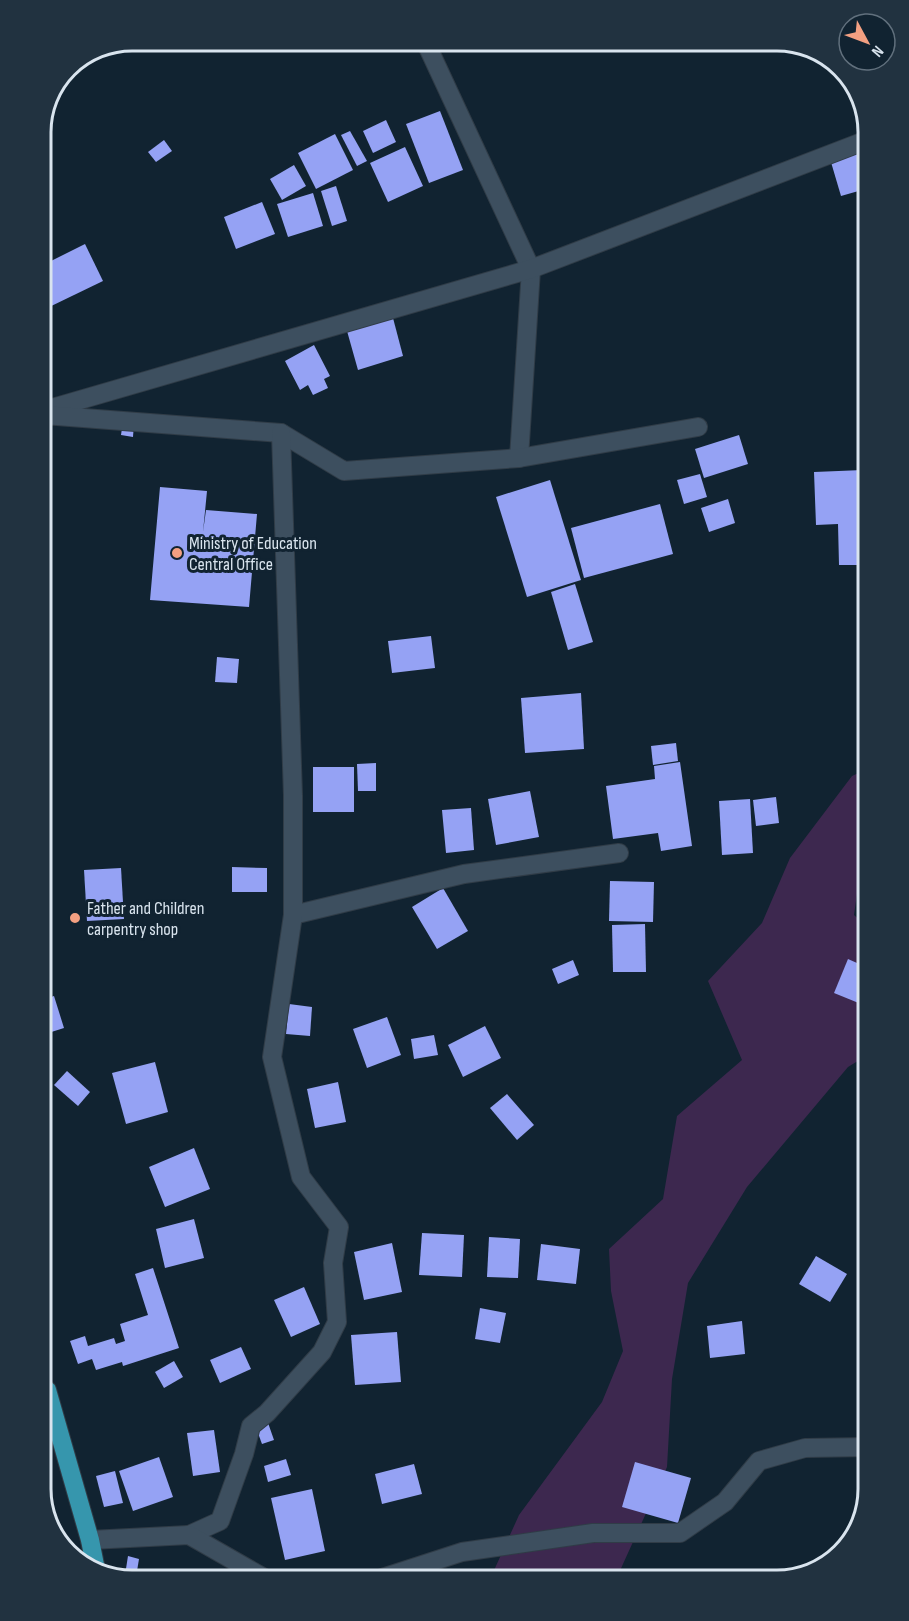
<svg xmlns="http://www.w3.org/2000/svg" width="909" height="1621" font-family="'Sofia Sans Condensed',sans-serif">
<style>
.green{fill:#3d284f}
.building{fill:#95a2f4}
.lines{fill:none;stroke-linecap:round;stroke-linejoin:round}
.minor-casing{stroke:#303c47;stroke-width:20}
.major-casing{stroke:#303c47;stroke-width:20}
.minor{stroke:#3d4f5f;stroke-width:18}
.major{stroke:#3696ad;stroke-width:18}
.poi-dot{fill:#f3a082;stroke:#112331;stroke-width:2}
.labels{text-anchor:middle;stroke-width:6;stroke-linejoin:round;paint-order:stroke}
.poi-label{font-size:18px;fill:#d9e4ee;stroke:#112331;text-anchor:start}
.rim{fill:none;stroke:#d9e4ee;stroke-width:3}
</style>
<rect width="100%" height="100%" fill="#112331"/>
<polygon class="green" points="865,770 865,875 858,887 854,915 866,926 866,1056 848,1067 747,1187 688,1283 672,1379 667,1467 618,1575 491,1577 519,1515 602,1402 623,1351 611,1291 609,1249 663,1199 677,1116 742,1060 708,981 762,923 790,858 852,776"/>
<g class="building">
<polygon points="440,111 463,170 429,183 406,124"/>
<polygon points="386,120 396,142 373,153 363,131"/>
<polygon points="350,131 367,161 357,166 341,135"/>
<polygon points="335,134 353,170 316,189 298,153"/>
<polygon points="164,140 172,151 156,162 148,152"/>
<polygon points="862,142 862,190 841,196 828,152"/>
<polygon points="405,147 423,186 388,202 370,163"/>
<polygon points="294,165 306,186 282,200 270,179"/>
<polygon points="336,186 347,221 332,226 321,191"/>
<polygon points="313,193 323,226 288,237 277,204"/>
<polygon points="262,202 275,234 236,249 224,217"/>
<polygon points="85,244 103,281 43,310 41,266"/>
<polygon points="393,318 403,356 358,370 347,331"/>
<polygon points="314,345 330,376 324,379 328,388 313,395 308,385 300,390 285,361"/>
<polygon points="123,422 134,423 133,437 121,435"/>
<polygon points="739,435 748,464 704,478 695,449"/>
<polygon points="863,470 864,565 839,565 838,524 816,525 814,472"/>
<polygon points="700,474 707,497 684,504 677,480"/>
<polygon points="550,480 581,580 527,597 496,497"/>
<polygon points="160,487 207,491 203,532 206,510 257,514 249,607 150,600"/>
<polygon points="728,499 735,523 709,532 701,508"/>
<polygon points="660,504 673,554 584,578 571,528"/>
<polygon points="575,584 593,642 568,650 551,592"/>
<polygon points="431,636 435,668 392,673 388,641"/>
<polygon points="217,657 239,659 237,683 215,682"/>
<polygon points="581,693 584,749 525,753 521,698"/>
<polygon points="676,743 678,761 653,765 651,746"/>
<polygon points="680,762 692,846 661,851 658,833 613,839 606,786 655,779 654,766"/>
<polygon points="376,763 376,791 358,791 357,764"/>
<rect x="313" y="767" width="41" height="45"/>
<polygon points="530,791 539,837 496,845 488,799"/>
<polygon points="776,797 779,823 756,826 753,800"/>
<polygon points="750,799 753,853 722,855 719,801"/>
<polygon points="471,808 474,850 446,853 442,810"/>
<polygon points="232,867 267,868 267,892 232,892"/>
<polygon points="121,868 124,919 87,921 84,870"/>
<polygon points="610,881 654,882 653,922 609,921"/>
<polygon points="443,888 468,931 437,949 412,907"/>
<polygon points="645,924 646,972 613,972 612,925"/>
<polygon points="848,959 866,967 866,1006 834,993"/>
<polygon points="573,960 579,975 558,984 552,969"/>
<polygon points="54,996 64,1028 45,1034 45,999"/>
<polygon points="289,1004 312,1007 310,1036 286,1034"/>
<polygon points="387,1017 401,1055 367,1068 353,1029"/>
<polygon points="485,1026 501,1058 463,1077 448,1045"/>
<polygon points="434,1035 438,1055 414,1059 411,1039"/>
<polygon points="155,1062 168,1112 126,1124 112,1073"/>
<polygon points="67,1071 90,1092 78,1106 54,1085"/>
<polygon points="338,1082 346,1122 315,1128 307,1089"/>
<polygon points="507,1094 534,1125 517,1140 490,1108"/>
<polygon points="194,1148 210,1189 165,1207 149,1167"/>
<polygon points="194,1219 204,1258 165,1268 156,1229"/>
<polygon points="422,1233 464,1235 462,1277 419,1275"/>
<polygon points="489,1237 520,1239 518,1278 487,1277"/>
<polygon points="392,1243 402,1292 364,1300 354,1252"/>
<polygon points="541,1244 580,1249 576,1284 537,1280"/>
<polygon points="816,1256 847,1274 830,1302 799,1284"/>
<polygon points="153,1268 179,1348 123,1366 122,1362 96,1370 92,1359 78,1364 70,1341 85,1336 88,1346 114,1338 116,1344 125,1341 120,1324 148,1315 135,1274"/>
<polygon points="304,1287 320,1324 291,1337 274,1300"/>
<polygon points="480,1308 506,1313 500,1343 475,1339"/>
<polygon points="742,1321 745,1354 710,1358 707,1326"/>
<polygon points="397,1332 401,1382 355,1385 351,1335"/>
<polygon points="241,1347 251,1369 220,1383 210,1360"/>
<polygon points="174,1361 183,1377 164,1388 155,1372"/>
<polygon points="267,1420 274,1440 262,1444 255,1425"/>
<polygon points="214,1430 220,1472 193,1476 187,1433"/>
<polygon points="159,1457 173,1497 133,1511 119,1471"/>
<polygon points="286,1459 291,1475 268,1482 264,1466"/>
<polygon points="635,1462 691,1478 678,1523 622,1507"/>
<polygon points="414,1464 422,1494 382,1504 375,1474"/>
<polygon points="115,1471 123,1503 104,1507 96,1476"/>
<polygon points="312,1489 325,1551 285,1560 271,1498"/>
<polygon points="128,1556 139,1559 136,1577 125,1575"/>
</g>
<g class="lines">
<g class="minor-casing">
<g id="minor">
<polyline points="425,41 531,269 519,458"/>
<polyline points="42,411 531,269 862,142"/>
<polyline points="44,415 281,433 344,471 519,458 698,427"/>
<polyline points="293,915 464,874 619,853"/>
<polyline points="189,1535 220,1521 244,1454 251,1426 267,1413 322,1352 337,1322 333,1263 339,1227 301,1177 272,1057 293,915 293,796 281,433"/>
<polyline points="90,1540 189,1535 266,1579"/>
<polyline points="382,1578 462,1552 593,1533 680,1533 725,1502 759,1461 805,1448 868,1447"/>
</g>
</g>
<g class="major-casing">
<polyline id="major" points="47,1390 90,1540 96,1570"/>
</g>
<use href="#minor" class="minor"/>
<use href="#major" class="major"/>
</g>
<g class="poi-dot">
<circle cx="177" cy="553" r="6"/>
<circle cx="75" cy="918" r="6"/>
</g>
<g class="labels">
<g class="poi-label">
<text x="189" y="549">Ministry of Education<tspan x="189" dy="21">Central Office</tspan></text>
<text x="87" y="914">Father and Children<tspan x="87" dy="21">carpentry shop</tspan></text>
</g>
</g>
<path d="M0 0H909V1621H0ZM132 51H777A81 81 0 0 1 858 132V1489A81 81 0 0 1 777 1570H132A81 81 0 0 1 51 1489V132A81 81 0 0 1 132 51Z" fill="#213240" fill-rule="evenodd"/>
<path class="rim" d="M132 51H777A81 81 0 0 1 858 132V1489A81 81 0 0 1 777 1570H132A81 81 0 0 1 51 1489V132A81 81 0 0 1 132 51Z"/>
<g transform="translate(867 42) rotate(131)"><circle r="28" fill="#112331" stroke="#61707d" stroke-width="1.5"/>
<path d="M0-4.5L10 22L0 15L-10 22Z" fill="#f3a082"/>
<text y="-9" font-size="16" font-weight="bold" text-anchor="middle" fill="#d9e4ee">N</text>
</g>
</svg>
